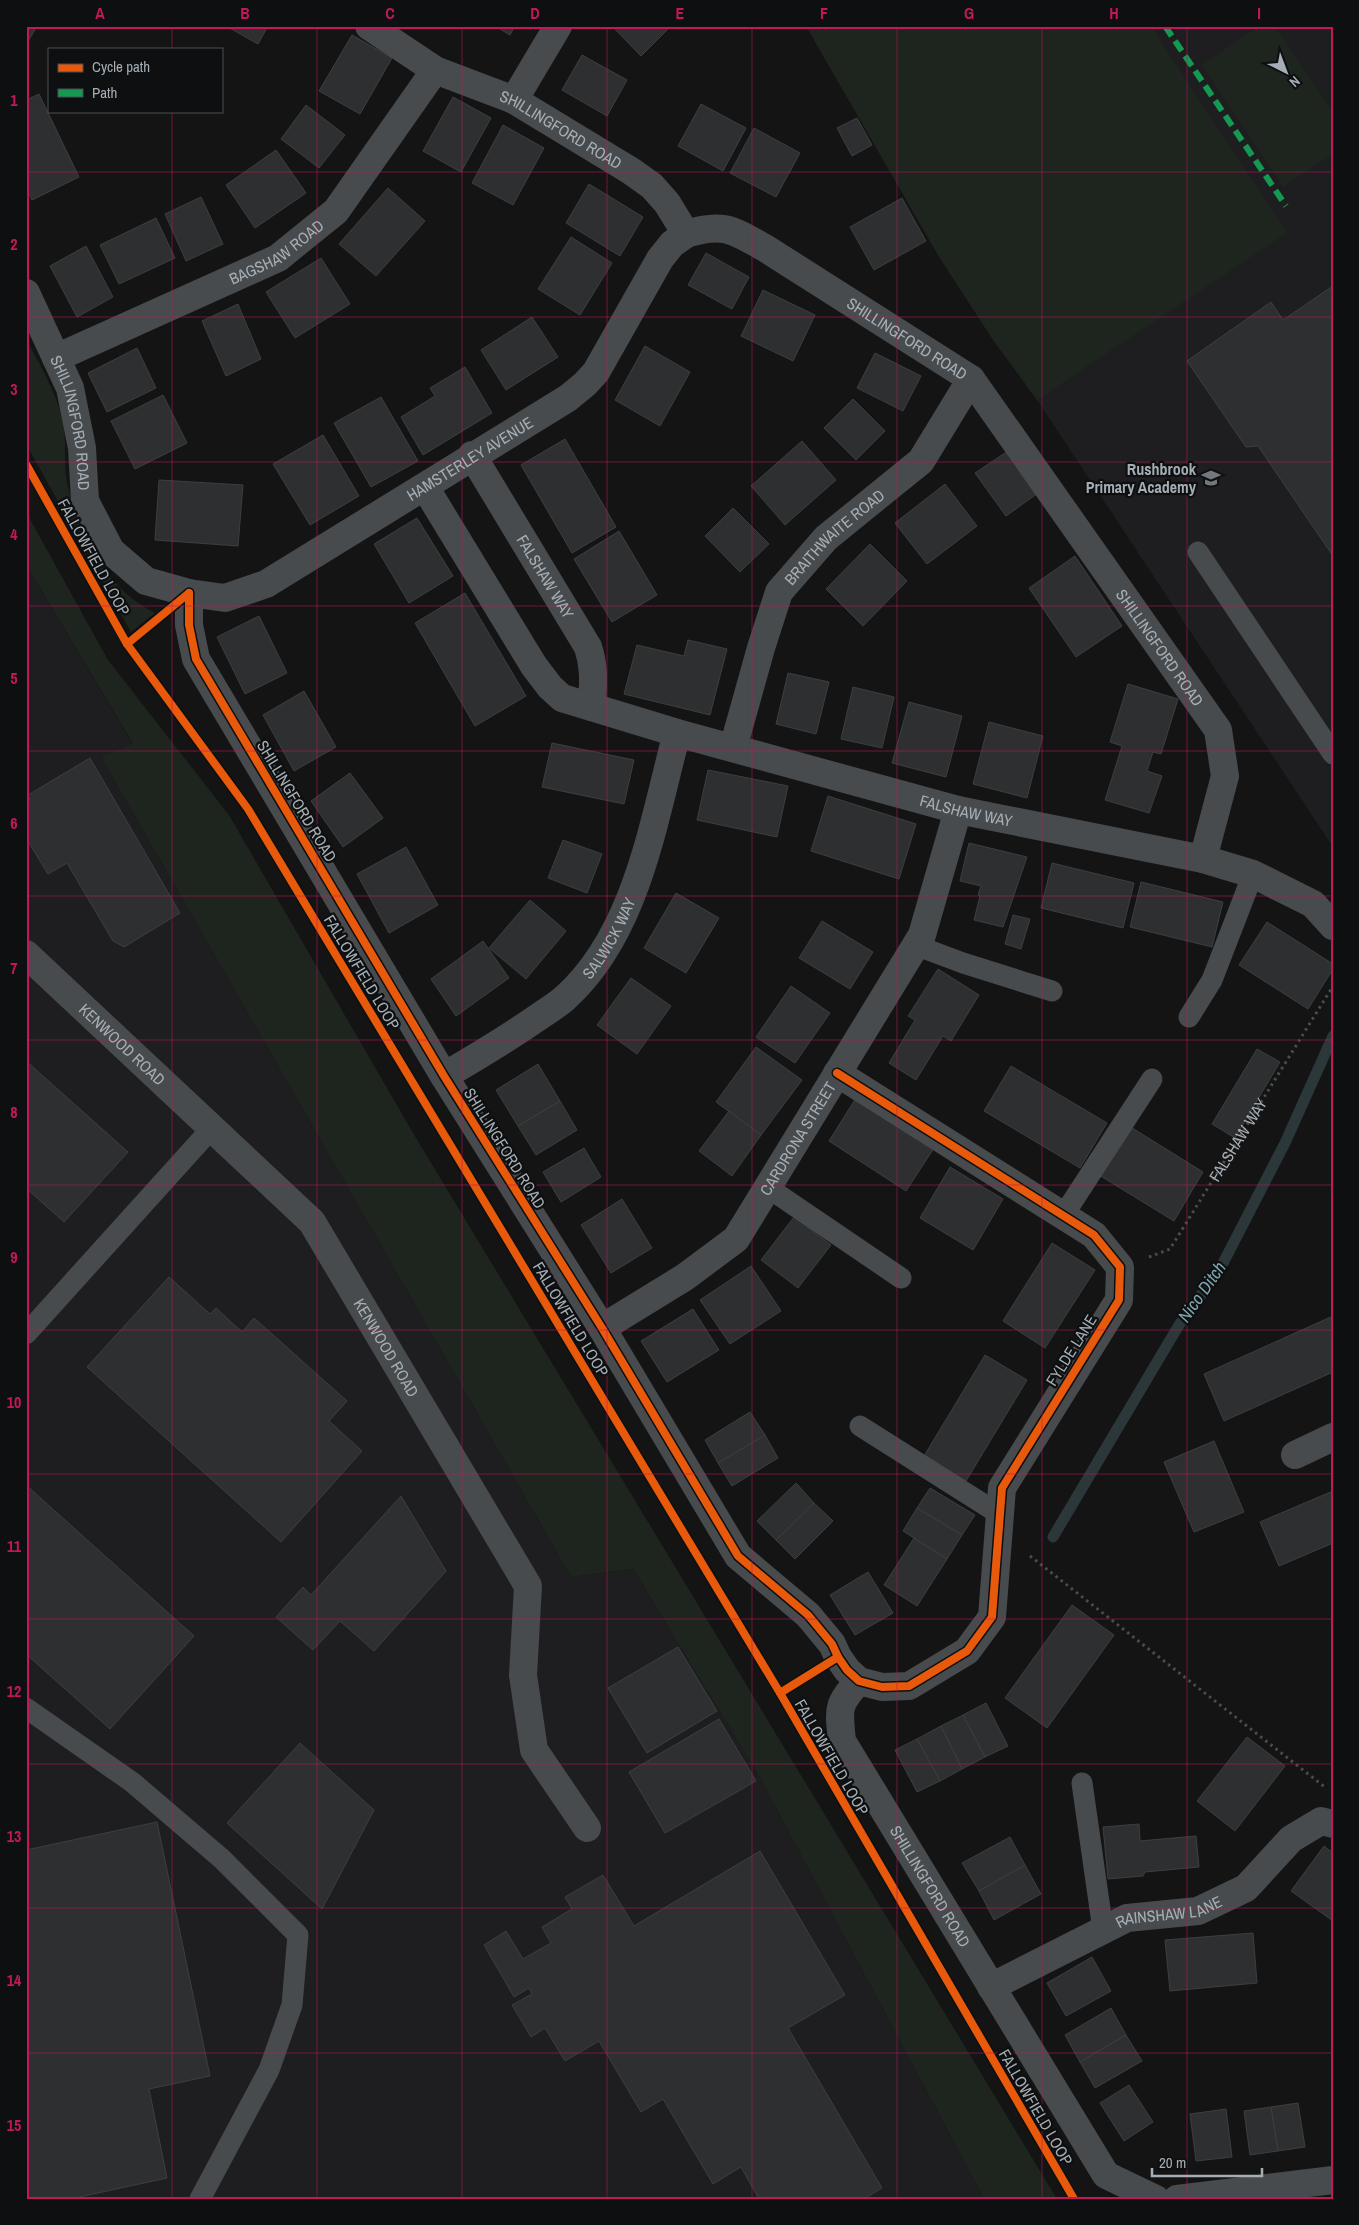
<svg xmlns="http://www.w3.org/2000/svg" width="1359" height="2225" font-family="'Archivo Narrow',sans-serif">
<style>
.built{fill:#1e1e20}
.green{fill:#1e241e}
.lines{fill:none;stroke-linecap:round;stroke-linejoin:round}
.stream{stroke:#2b3739;stroke-width:11}
.building{fill:#2e2f30;stroke:#3c3f40}
.path{stroke:#4a4c4e;stroke-width:3;stroke-dasharray:2.5 4;stroke-linecap:butt}
.service{stroke:#484b4d;stroke-width:21}
.minor{stroke:#484b4d;stroke-width:28}
.quiet{stroke:#139951;stroke-width:6;stroke-dasharray:12 6;stroke-linecap:butt}
.cycleway-casing{stroke:#0e0f10;stroke-width:11}
.cycleway{stroke:#e8590c;stroke-width:8}
.grid{fill:none;stroke:#c2185b;stroke-width:1;stroke-opacity:0.55}
.labels{text-anchor:middle;stroke-width:4.5;stroke-linejoin:round;paint-order:stroke}
.street-label{font-size:16px;fill:#a5aeb5;stroke:#0e0f10}
.poi-label{font-size:16px;font-weight:bold;fill:#a5aeb5;stroke:#0e0f10;text-anchor:end}
.water-label{font-size:18px;font-style:italic;fill:#7da5af;stroke:#0e0f10}
.neatline{fill:none;stroke:#c2185b;stroke-width:2}
.grid-label{font-size:16px;text-anchor:middle;font-weight:bold;fill:#c2185b}
</style>
<rect width="100%" height="100%" fill="#141414"/>
<g class="built">
<polygon points="806,26 1333,26 1333,847 1037,400 993,340 938,255"/>
<polygon points="26,565 133,745 101,757 571,1577 633,1569 759,1776 984,2199 26,2199"/>
</g>
<g class="green">
<polygon points="806,26 1151,26 1287,233 1037,400 993,340 938,255"/>
<polygon points="1259,26 1275,26 1333,112 1333,154 1283,187 1202,65"/>
<path d="M26 338C39 364 57 393 63 422 67 441 63 463 67 482 78 537 105 587 155 613L131 632 26 444Z"/>
<polygon points="26,512 108,660 229,815 413,1133 1057,2199 984,2199 759,1776 633,1569 571,1577 101,757 133,744 26,565"/>
</g>
<g class="lines">
<polyline class="stream" points="1053,1537 1179,1325 1220,1269 1285,1143 1333,1036"/>
</g>
<g class="building">
<polygon points="26,26 37,26 26,45"/>
<polygon points="226,26 268,26 258,44"/>
<polygon points="495,26 515,26 510,35"/>
<polygon points="612,26 671,26 641,56"/>
<polygon points="352,35 392,58 360,114 319,91"/>
<polygon points="582,55 627,80 607,116 562,90"/>
<polygon points="39,94 79,177 32,200 26,188 26,100"/>
<polygon points="453,97 491,118 461,172 423,151"/>
<polygon points="701,104 746,128 723,171 678,146"/>
<polygon points="306,105 345,135 319,168 281,139"/>
<polygon points="857,118 872,145 852,156 837,128"/>
<polygon points="503,125 544,148 513,205 472,183"/>
<polygon points="754,128 800,153 776,197 730,173"/>
<polygon points="276,150 306,193 255,228 226,185"/>
<polygon points="589,184 643,217 620,256 566,223"/>
<polygon points="388,188 425,221 376,276 339,244"/>
<polygon points="201,197 223,244 186,261 165,214"/>
<polygon points="902,198 926,241 874,270 850,227"/>
<polygon points="156,218 175,258 119,284 100,245"/>
<polygon points="571,237 612,263 580,315 538,289"/>
<polygon points="86,246 113,297 77,317 50,266"/>
<polygon points="706,253 749,277 732,309 688,285"/>
<polygon points="321,258 350,304 295,338 266,292"/>
<polygon points="1333,286 1333,556 1258,446 1246,447 1187,361 1271,302 1283,320"/>
<polygon points="763,290 815,315 793,361 741,336"/>
<polygon points="238,304 261,359 226,376 202,321"/>
<polygon points="532,317 558,357 506,390 481,350"/>
<polygon points="645,346 690,372 660,426 615,400"/>
<polygon points="137,348 156,388 107,412 88,373"/>
<polygon points="875,353 921,376 903,411 857,388"/>
<polygon points="465,367 492,413 423,455 401,417 435,396 430,388"/>
<polygon points="163,395 187,443 135,469 111,421"/>
<polygon points="381,397 418,461 371,487 334,423"/>
<polygon points="853,399 885,431 856,460 824,428"/>
<polygon points="323,435 359,496 310,525 273,464"/>
<polygon points="565,439 616,527 572,553 521,465"/>
<polygon points="802,441 836,480 785,525 751,486"/>
<polygon points="1008,451 1038,493 1006,516 975,473"/>
<polygon points="159,480 243,485 238,546 155,540"/>
<polygon points="945,484 977,526 927,564 895,523"/>
<polygon points="733,508 769,544 740,572 705,536"/>
<polygon points="417,518 453,576 409,603 374,544"/>
<polygon points="619,531 657,595 612,622 574,559"/>
<polygon points="870,544 907,581 863,626 826,589"/>
<polygon points="1075,556 1122,626 1076,657 1029,588"/>
<polygon points="465,593 526,696 475,726 415,623"/>
<polygon points="259,616 287,673 245,694 217,637"/>
<polygon points="688,640 727,649 710,715 624,694 637,645 684,656"/>
<polygon points="788,673 829,682 816,734 776,724"/>
<polygon points="1128,684 1178,699 1161,754 1153,752 1147,771 1162,776 1149,813 1105,800 1122,746 1110,742"/>
<polygon points="853,687 894,697 882,748 841,739"/>
<polygon points="304,691 336,747 294,771 263,715"/>
<polygon points="909,702 962,716 946,777 892,763"/>
<polygon points="989,722 1043,736 1027,798 973,784"/>
<polygon points="552,743 634,760 624,804 542,787"/>
<polygon points="90,758 180,913 124,947 113,941 67,863 48,874 26,838 26,802 30,800 28,795"/>
<polygon points="708,770 788,786 777,837 697,820"/>
<polygon points="350,773 383,818 343,847 311,801"/>
<polygon points="828,796 916,824 899,879 811,851"/>
<polygon points="563,840 602,854 587,893 548,878"/>
<polygon points="969,843 1027,857 1003,927 974,920 980,896 978,895 981,886 960,881"/>
<polygon points="406,847 438,905 389,933 357,874"/>
<polygon points="1052,863 1134,883 1123,928 1041,908"/>
<polygon points="1141,882 1223,902 1212,947 1130,927"/>
<polygon points="676,893 719,918 686,973 644,948"/>
<polygon points="530,900 566,931 526,979 489,948"/>
<polygon points="1013,915 1030,919 1021,949 1005,944"/>
<polygon points="822,921 873,952 850,989 799,958"/>
<polygon points="1267,922 1333,964 1333,969 1308,1009 1239,965"/>
<polygon points="483,941 509,978 456,1016 431,979"/>
<polygon points="938,969 979,995 951,1041 943,1036 916,1080 889,1063 915,1020 908,1016"/>
<polygon points="631,978 671,1006 637,1054 597,1025"/>
<polygon points="791,986 830,1013 795,1063 756,1037"/>
<polygon points="756,1047 802,1080 761,1135 716,1102"/>
<polygon points="1257,1049 1280,1062 1235,1138 1212,1124"/>
<polygon points="26,1061 128,1152 64,1222 26,1188"/>
<polygon points="538,1064 560,1101 518,1126 496,1090"/>
<polygon points="1011,1066 1107,1123 1080,1168 984,1111"/>
<polygon points="856,1098 934,1148 906,1191 829,1141"/>
<polygon points="560,1101 577,1130 536,1155 518,1126"/>
<polygon points="729,1111 761,1135 732,1176 699,1151"/>
<polygon points="1129,1126 1203,1172 1174,1221 1099,1175"/>
<polygon points="584,1148 601,1177 561,1202 543,1172"/>
<polygon points="950,1167 1003,1199 973,1250 920,1218"/>
<polygon points="622,1199 652,1248 611,1273 581,1225"/>
<polygon points="794,1217 831,1245 798,1288 761,1260"/>
<polygon points="1052,1243 1095,1270 1045,1348 1003,1321"/>
<polygon points="751,1266 781,1311 730,1344 700,1300"/>
<polygon points="169,1277 210,1314 216,1308 242,1332 254,1318 347,1401 329,1421 362,1451 281,1542 87,1367"/>
<polygon points="693,1309 719,1350 667,1382 641,1341"/>
<polygon points="1333,1316 1333,1372 1224,1421 1204,1374"/>
<polygon points="985,1355 1027,1380 966,1481 924,1456"/>
<polygon points="750,1412 765,1435 718,1463 705,1440"/>
<polygon points="765,1435 778,1458 732,1486 718,1463"/>
<polygon points="1214,1441 1244,1512 1194,1532 1164,1462"/>
<polygon points="796,1483 814,1503 776,1540 757,1521"/>
<polygon points="26,1485 194,1636 110,1729 26,1654"/>
<polygon points="930,1488 975,1515 962,1535 917,1508"/>
<polygon points="1333,1491 1333,1543 1279,1566 1260,1522"/>
<polygon points="401,1496 446,1571 374,1651 340,1621 313,1650 276,1617 303,1587 311,1595"/>
<polygon points="814,1503 833,1521 795,1559 776,1540"/>
<polygon points="917,1508 962,1535 947,1559 903,1531"/>
<polygon points="914,1538 947,1559 917,1606 884,1585"/>
<polygon points="868,1572 893,1613 855,1635 830,1595"/>
<polygon points="1072,1605 1114,1635 1047,1728 1005,1698"/>
<polygon points="678,1647 717,1711 647,1753 608,1688"/>
<polygon points="986,1703 1008,1746 985,1757 963,1715"/>
<polygon points="963,1715 985,1757 962,1769 941,1726"/>
<polygon points="719,1719 756,1781 665,1833 629,1772"/>
<polygon points="941,1726 962,1769 940,1781 917,1739"/>
<polygon points="1247,1737 1285,1766 1235,1831 1197,1801"/>
<polygon points="917,1739 940,1781 917,1792 895,1750"/>
<polygon points="300,1743 374,1810 322,1909 227,1823"/>
<polygon points="157,1822 210,2076 149,2089 167,2178 70,2199 26,2199 26,1850"/>
<polygon points="1139,1824 1140,1841 1196,1836 1199,1867 1145,1872 1143,1876 1108,1879 1103,1827"/>
<polygon points="1010,1837 1025,1865 979,1891 962,1863"/>
<polygon points="1324,1846 1333,1853 1333,1921 1291,1891"/>
<polygon points="760,1851 845,1995 788,2028 882,2188 864,2199 759,2199 741,2167 713,2184 663,2099 641,2112 599,2041 565,2061 545,2028 531,2037 512,2005 532,1994 529,1988 514,1997 484,1945 506,1931 523,1959 551,1943 542,1927 572,1909 565,1897 603,1875 634,1926"/>
<polygon points="1025,1865 1041,1894 994,1920 979,1891"/>
<polygon points="1253,1933 1257,1983 1170,1991 1165,1940"/>
<polygon points="1092,1957 1111,1991 1066,2016 1047,1983"/>
<polygon points="1111,2008 1126,2035 1080,2062 1065,2035"/>
<polygon points="1126,2035 1142,2061 1095,2088 1080,2062"/>
<polygon points="1129,2085 1153,2122 1124,2141 1100,2103"/>
<polygon points="1298,2103 1305,2147 1278,2151 1271,2107"/>
<polygon points="1271,2107 1278,2151 1250,2155 1244,2111"/>
<polygon points="1226,2109 1232,2157 1196,2161 1190,2114"/>
</g>
<g class="lines">
<g class="path">
<path id="s1" d="M1149 1257 1170 1249 1333 986"/>
<polyline points="1030,1556 1326,1788"/>
</g>
<g class="service">
<polyline points="1198,552 1333,754"/>
<polyline points="915,945 963,963 1052,991"/>
<polyline points="1189,1017 1212,980 1253,874"/>
<polyline points="767,1187 901,1278"/>
<polyline points="1063,1216 1152,1079"/>
<polyline points="26,1334 212,1128"/>
<polyline points="860,1426 999,1514"/>
<polyline points="26,1708 132,1782 222,1859 298,1935 292,2005 269,2070 200,2199"/>
<polyline points="1082,1783 1103,1930"/>
</g>
<g class="minor">
<path id="s2" d="M369 26 435 70 514 100 631 171 652 186 667 203 686 234C723 222 733 230 765 248L971 379 1218 730 1225 776 1203 859"/>
<polyline points="514,100 558,26"/>
<path id="s3" d="M26 293 70 388 82 448 85 501 111 551 146 581 189 593 225 598 266 584 568 398 585 384 596 372 660 259 672 244 686 234"/>
<path id="s4" d="M56 358 278 258 336 211 435 70"/>
<path id="s5" d="M472 455 588 647C595 668 593 685 592 707"/>
<path id="s6" d="M425 487 534 666 550 687 562 698 677 733 958 810 1203 859 1253 874 1313 904 1333 926"/>
<polyline points="189,593 189,625 196,659 444,1076 602,1328 738,1556 808,1615 832,1644 838,1657 847,1670 859,1681 882,1687 909,1686 967,1651 992,1617 1002,1488 1119,1300 1120,1267 1094,1235 837,1073"/>
<path id="s7" d="M733 748 761 648 779 592 826 538 921 461 971 379"/>
<path id="s8" d="M26 954 312 1222 528 1586 523 1675 534 1750 587 1828"/>
<path id="s9" d="M444 1076C475 1058 505 1040 534 1020 544 1013 556 1006 565 998 637 933 653 822 677 733"/>
<path id="s10" d="M602 1328 685 1277 736 1239 922 935 958 810"/>
<polyline points="1295,1455 1333,1437"/>
<path id="s11" d="M859 1681C836 1705 839 1710 842 1741L1106 2175 1156 2199"/>
<path id="s12" d="M991 1987 1127 1918 1198 1911 1246 1888 1291 1839 1321 1821 1333 1824"/>
<polyline points="1177,2199 1333,2180"/>
</g>
<polyline class="quiet" points="1165,26 1286,206"/>
<g class="cycleway-casing">
<g id="cycleway">
<polyline points="26,464 127,644 248,809 780,1693 1074,2199"/>
<polyline points="189,593 189,625 196,659 444,1076 602,1328 738,1556 808,1615 832,1644 838,1657 847,1670 859,1681 882,1687 909,1686 967,1651 992,1617 1002,1488 1119,1300 1120,1267 1094,1235 837,1073"/>
<polyline points="127,644 189,593"/>
<polyline points="780,1693 838,1657"/>
</g>
</g>
<use href="#cycleway" class="cycleway"/>
</g>
<path class="grid" d="M172 26V49M317 26V2199M462 26V2199M607 26V2199M752 26V2199M897 26V2199M1042 26V2199M1187 26V2199M172 111V2199M26 172H1333M26 317H1333M26 462H1333M26 606H1333M26 751H1333M26 896H1333M26 1040H1333M26 1185H1333M26 1330H1333M26 1474H1333M26 1619H1333M26 1764H1333M26 1908H1333M26 2053H1333"/>
<defs>
<g id="school-bare" transform="scale(1.5)"><path d="M0-5L7-2L0 1L-7-2ZM-4 1L0 2.5L4 1V4Q0 6-4 4Z" fill="#72787d" stroke="#0e0f10" stroke-width="2.5" paint-order="stroke"/></g>
</defs>
<g fill-rule="evenodd">
<use href="#school-bare" x="1211" y="478"/>
</g>
<g class="labels">
<g class="street-label">
<text dy="6" stroke="none"><textPath href="#s2" startOffset="219">SHILLINGFORD ROAD</textPath></text>
<text dy="6" stroke="none"><textPath href="#s4" startOffset="245">BAGSHAW ROAD</textPath></text>
<text dy="6" stroke="none"><textPath href="#s2" startOffset="638">SHILLINGFORD ROAD</textPath></text>
<text dy="6" stroke="none"><textPath href="#s3" startOffset="139">SHILLINGFORD ROAD</textPath></text>
<text dy="6" stroke="none"><textPath href="#s3" startOffset="685">HAMSTERLEY AVENUE</textPath></text>
<text dy="6" stroke="none"><textPath href="#s7" startOffset="241">BRAITHWAITE ROAD</textPath></text>
<text transform="translate(94 557) rotate(61)" y="6">FALLOWFIELD LOOP</text>
<text dy="6" stroke="none"><textPath href="#s5" startOffset="142">FALSHAW WAY</textPath></text>
<text dy="6" stroke="none"><textPath href="#s2" startOffset="1042">SHILLINGFORD ROAD</textPath></text>
<text transform="translate(297 801) rotate(59)" y="6">SHILLINGFORD ROAD</text>
<text dy="6" stroke="none"><textPath href="#s6" startOffset="672">FALSHAW WAY</textPath></text>
<text dy="6" stroke="none"><textPath href="#s9" startOffset="219">SALWICK WAY</textPath></text>
<text transform="translate(362 972) rotate(59)" y="6">FALLOWFIELD LOOP</text>
<text dy="6" stroke="none"><textPath href="#s8" startOffset="132">KENWOOD ROAD</textPath></text>
<text dy="6" stroke="none"><textPath href="#s10" startOffset="279">CARDRONA STREET</textPath></text>
<text dy="6" stroke="none"><textPath href="#s1" startOffset="151">FALSHAW WAY</textPath></text>
<text transform="translate(505 1148) rotate(58)" y="6">SHILLINGFORD ROAD</text>
<text transform="translate(571 1319) rotate(59)" y="6">FALLOWFIELD LOOP</text>
<text dy="6" stroke="none"><textPath href="#s8" startOffset="538">KENWOOD ROAD</textPath></text>
<text transform="translate(1071 1350) rotate(-58)" y="6">FYLDE LANE</text>
<text transform="translate(832 1757) rotate(60)" y="6">FALLOWFIELD LOOP</text>
<text dy="6" stroke="none"><textPath href="#s11" startOffset="236">SHILLINGFORD ROAD</textPath></text>
<text dy="6" stroke="none"><textPath href="#s12" startOffset="195">RAINSHAW LANE</textPath></text>
<text transform="translate(1036 2107) rotate(60)" y="6">FALLOWFIELD LOOP</text>
</g>
<g class="poi-label">
<text x="1196" y="475">Rushbrook<tspan x="1196" dy="18">Primary Academy</tspan></text>
</g>
<g class="water-label">
<text transform="translate(1202 1292) rotate(-55)" y="6">Nico Ditch</text>
</g>
</g>
<rect width="1359" height="2225" fill="none" stroke="#0e0f10" stroke-width="55"/>
<rect x="48" y="48" width="175" height="65" fill="#0e0f10" stroke="#4a4f52"/>
<rect x="58" y="64" width="25" height="8" fill="#e8590c" stroke="#4a4f52"/>
<text x="92" y="72" font-size="15" fill="#a5aeb5">Cycle path</text>
<rect x="58" y="89" width="25" height="8" fill="#139951" stroke="#4a4f52"/>
<text x="92" y="98" font-size="15" fill="#a5aeb5">Path</text>
<g transform="translate(1286 72) rotate(138)" stroke="#0e0f10" stroke-width="4" paint-order="stroke">
<path d="M0-4L9 19L0 12L-9 19Z" fill="#a5aeb5"/>
<text y="-8" font-size="14" font-weight="bold" text-anchor="middle" fill="#a5aeb5">N</text>
</g>
<path d="M1152 2168v8h110v-8" fill="none" stroke="#a5aeb5" stroke-width="2.5"/>
<text x="1159" y="2168" font-size="15" fill="#a5aeb5" stroke="#0e0f10" stroke-width="4" paint-order="stroke">20 m</text>
<rect x="28" y="28" width="1304" height="2170" class="neatline"/>
<g class="grid-label">
<text x="100" y="19">A</text>
<text x="245" y="19">B</text>
<text x="390" y="19">C</text>
<text x="535" y="19">D</text>
<text x="680" y="19">E</text>
<text x="824" y="19">F</text>
<text x="969" y="19">G</text>
<text x="1114" y="19">H</text>
<text x="1259" y="19">I</text>
<text x="14" y="106">1</text>
<text x="14" y="250">2</text>
<text x="14" y="395">3</text>
<text x="14" y="540">4</text>
<text x="14" y="684">5</text>
<text x="14" y="829">6</text>
<text x="14" y="974">7</text>
<text x="14" y="1118">8</text>
<text x="14" y="1263">9</text>
<text x="14" y="1408">10</text>
<text x="14" y="1552">11</text>
<text x="14" y="1697">12</text>
<text x="14" y="1842">13</text>
<text x="14" y="1986">14</text>
<text x="14" y="2131">15</text>
</g>
</svg>
